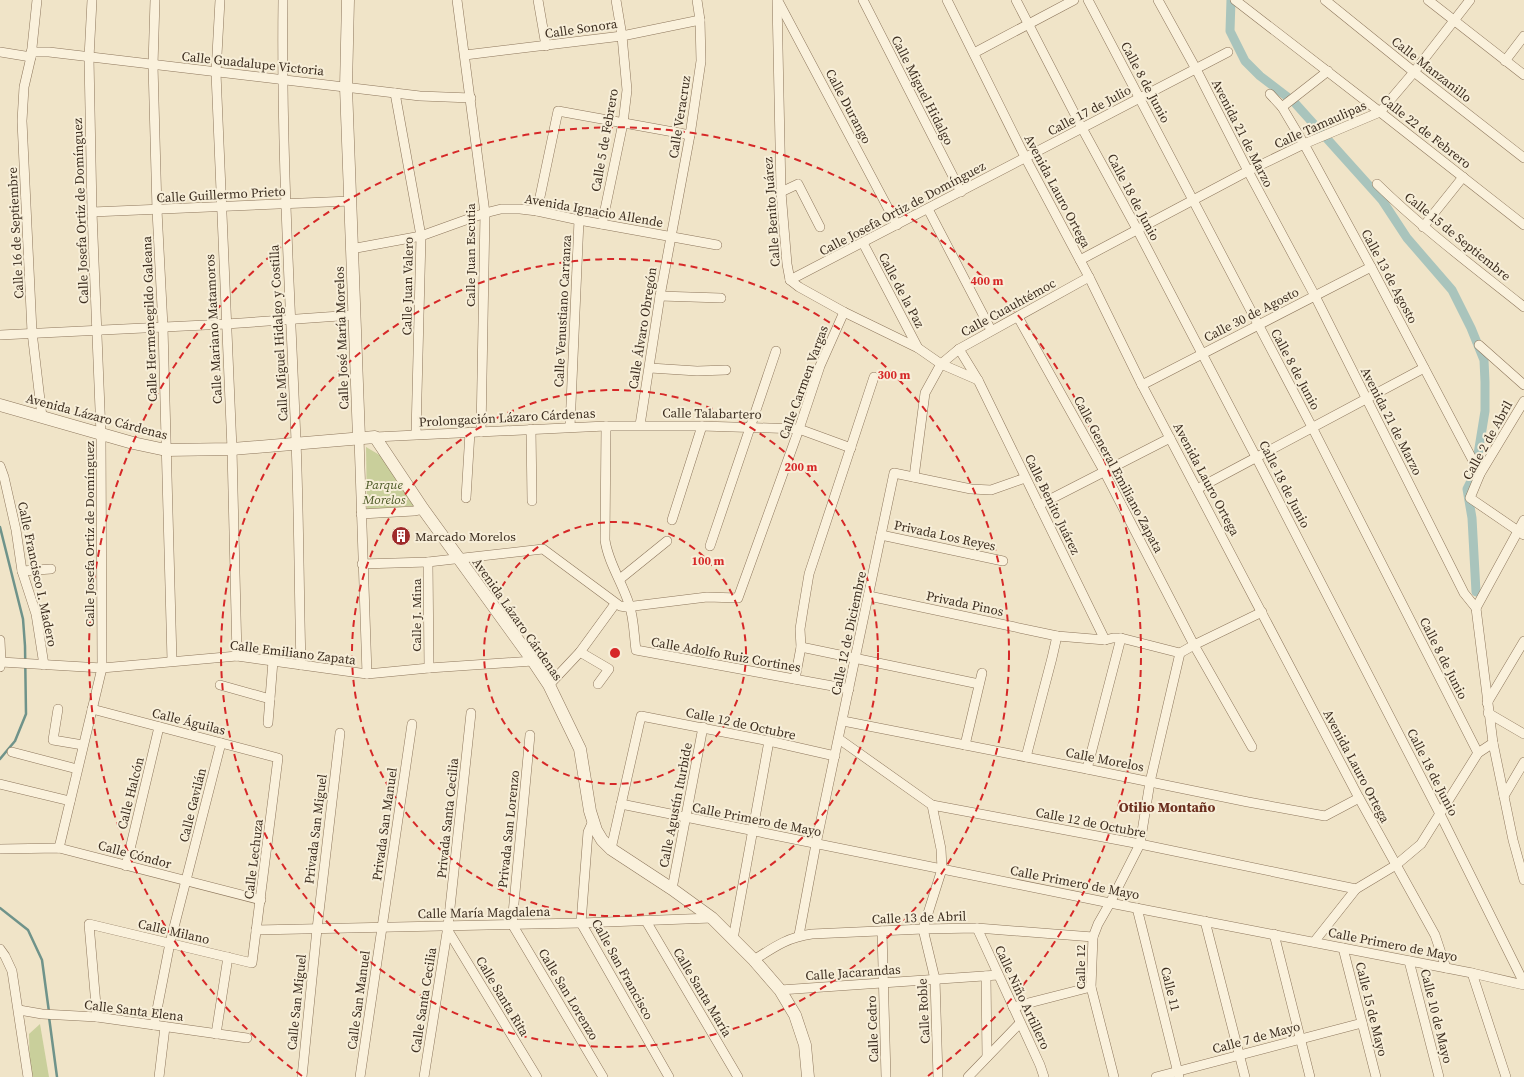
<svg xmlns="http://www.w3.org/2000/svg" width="1524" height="1077" font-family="'Source Serif 4',serif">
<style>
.green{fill:#c9cf9b}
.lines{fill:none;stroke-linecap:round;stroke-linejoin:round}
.stream{stroke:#6f938a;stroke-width:2.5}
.canal{stroke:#a9c4bc;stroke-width:9}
.minor-casing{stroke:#8d765c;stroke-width:10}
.tertiary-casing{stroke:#8d765c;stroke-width:13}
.minor{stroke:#faf1dc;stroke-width:9}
.tertiary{stroke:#faf1dc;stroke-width:12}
.ring{fill:none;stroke:#d62828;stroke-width:2;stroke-dasharray:7 5}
.labels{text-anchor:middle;stroke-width:4;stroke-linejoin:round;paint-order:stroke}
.street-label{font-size:13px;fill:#3d2e20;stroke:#f7eed8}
.park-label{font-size:13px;font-style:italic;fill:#4d5a26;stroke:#f7eed8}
.poi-label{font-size:13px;fill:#3d2e20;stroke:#f7eed8;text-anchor:start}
.neighbourhood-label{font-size:14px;font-weight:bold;fill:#6b2e1e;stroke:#f7eed8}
.centre{fill:#d62828;stroke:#f7eed8;stroke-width:2}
.ring-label{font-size:12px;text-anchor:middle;font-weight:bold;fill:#d62828;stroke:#f7eed8;stroke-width:4;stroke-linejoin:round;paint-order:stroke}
</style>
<rect width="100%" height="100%" fill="#f0e4c8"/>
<g class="green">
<polygon points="366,447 383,457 414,506 367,509"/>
<polygon points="40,1024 49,1077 30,1077 29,1034"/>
</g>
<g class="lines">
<g class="stream">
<polyline points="0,527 23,619 25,646 26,714 15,741 0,759"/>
<polyline points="0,908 28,930 42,960 49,1012"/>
<polyline points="49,1017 57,1077"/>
</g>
<polyline class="canal" points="1231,0 1230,31 1245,61 1260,76 1294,102 1382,200 1407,238 1452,290 1471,328 1484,360 1485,382 1485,411 1475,473 1467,489 1472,518 1476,592"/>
<g class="minor-casing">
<g id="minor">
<polyline points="37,0 31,57 24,87 22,121 32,332 42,417"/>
<polyline points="155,0 153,65 157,210 163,327 172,661"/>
<polyline points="220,0 216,73 232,449 237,656"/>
<path d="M283 0C281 147 290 294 296 441 299 516 299 591 301 665"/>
<polyline points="457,0 485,213 481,432"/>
<polyline points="538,0 546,46"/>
<polyline points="777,0 781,192 787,264 790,280 799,287 844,312 918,348 941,364 978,380"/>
<polyline points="863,0 961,192"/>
<polyline points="947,0 1025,157 1089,277 1142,385 1359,798 1435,935 1446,968"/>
<polyline points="1016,0 1082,128 1137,229 1256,457 1440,814 1524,983"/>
<polyline points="1088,0 1312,427 1478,753"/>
<polyline points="1158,0 1196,69 1248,171 1315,296 1464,593 1476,608 1493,743 1513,840 1524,880"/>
<polyline points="1235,0 1380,112 1524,225"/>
<polyline points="1325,0 1414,72 1524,158"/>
<polyline points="1428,0 1524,75"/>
<polyline points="778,1 897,225"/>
<polyline points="0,52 31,57"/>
<polyline points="31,52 49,52 420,96 471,98"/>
<polyline points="974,53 1074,0"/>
<polyline points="465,55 622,36 700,20"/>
<polyline points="1505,61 1524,36"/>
<polyline points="395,93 421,236 416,434"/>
<polyline points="1270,94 1282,107 1304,144 1371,267 1480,474"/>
<polyline points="1282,107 1328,71"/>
<path d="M1377 184C1423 229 1474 267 1524 307"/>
<polyline points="781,192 798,184 820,227"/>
<polyline points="928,209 991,330"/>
<polyline points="537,211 558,111 690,135"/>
<polyline points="92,212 351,201"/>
<polyline points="602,224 623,123 627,90 622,36 616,0"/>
<polyline points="1423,227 1463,177"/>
<polyline points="863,243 918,348"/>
<polyline points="351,249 421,236 485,213 501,209 520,209 537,211 579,220 717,245"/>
<polyline points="1080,260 1248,171 1304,144 1380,112 1414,72 1470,0"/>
<polyline points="790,280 1228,52"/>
<polyline points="660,296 721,298"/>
<polyline points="1018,317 1104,471 1194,645 1252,747"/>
<polyline points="0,335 226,324 354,315"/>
<polyline points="1479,345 1524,385"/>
<polyline points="959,349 978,380 1105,640"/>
<polyline points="650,368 697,371 726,370"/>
<polyline points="1142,385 1371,267"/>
<polyline points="1524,401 1480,474 1470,498 1524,535"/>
<polyline points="640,425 660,296 690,135 701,61 700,20 697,0"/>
<path d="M606 426 605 540C608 562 622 582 629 604 634 618 634 636 636 650L849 689"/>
<polyline points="570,427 579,220"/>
<polyline points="531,429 532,501"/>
<polyline points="375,437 606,426 702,426 799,429 851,448"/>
<polyline points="359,438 367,674"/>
<polyline points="0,466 4,477 16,530 22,571 36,614 44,665"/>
<polyline points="914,477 925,393 941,364 959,349 1089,277"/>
<polyline points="1197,489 1424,368"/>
<polyline points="466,498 470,432"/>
<polyline points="1039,505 1170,438"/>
<polyline points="361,514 414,511 423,509"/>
<polyline points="672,520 702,426"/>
<polyline points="881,535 1003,561"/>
<polyline points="710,546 776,351"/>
<polyline points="428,562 429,668"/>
<polyline points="362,564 428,562 543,549 620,606 626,607 707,597 738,598 799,429 820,366 844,312"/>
<polyline points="22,571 51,569"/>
<polyline points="620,579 667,541"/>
<polyline points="869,596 1057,636 1105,640 1113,638 1121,638 1180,653 1194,645 1262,612"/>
<polyline points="1476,608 1524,520"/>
<polyline points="0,640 1,662 0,667"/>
<polyline points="801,647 979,684"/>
<polyline points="580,652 609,669 598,684"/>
<polyline points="1,662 102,668 237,656 367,674 429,668 533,661"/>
<polyline points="795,679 801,647 800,629 803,610 809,574 874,377"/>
<polyline points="220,685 270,699"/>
<polyline points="549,685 580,652 615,604"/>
<polyline points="1487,703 1524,641"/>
<polyline points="58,709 53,740 83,745"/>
<polyline points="92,709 278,758 252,963 89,924 97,1017"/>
<polyline points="1488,713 1524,734"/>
<polyline points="843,721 1087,769 1248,802 1325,816 1359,798"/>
<polyline points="268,723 273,661"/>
<polyline points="530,735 512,924 603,1077"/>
<polyline points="839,739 932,805 1140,844 1356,889"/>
<polyline points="965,745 982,673"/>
<polyline points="12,752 77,769"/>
<polyline points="1026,757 1052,658 1057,636"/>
<polyline points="1087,769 1121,638"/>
<polyline points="0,784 70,801"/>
<polyline points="1504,796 1524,762"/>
<polyline points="621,804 1110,903 1472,973 1524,985"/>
<polyline points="932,805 941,849 942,869 923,929 935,979 938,1077"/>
<polyline points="593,821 588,832 581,923 669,1077"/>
<polyline points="59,848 102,668 101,434 92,212 89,58 92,0"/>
<polyline points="0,849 59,848 261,900"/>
<polyline points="611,849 641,716 769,741 835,756"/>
<polyline points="126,866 159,727"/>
<polyline points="672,889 703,727"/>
<polyline points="1137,908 1179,1077"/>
<polyline points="646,921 738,1077"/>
<polyline points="1205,921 1245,1077"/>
<polyline points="977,928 1040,1065 1044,1077"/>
<polyline points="447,929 537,1077"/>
<polyline points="256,930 581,923 712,918"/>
<polyline points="882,931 886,1077"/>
<polyline points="1274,934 1310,1077"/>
<polyline points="799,935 816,844 894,473 971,489 991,490 1025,478"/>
<polyline points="733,939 769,741"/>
<polyline points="1314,942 1356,889 1396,865 1421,844 1478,753 1493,743"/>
<polyline points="1343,948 1376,1077"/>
<polyline points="0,949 5,956 12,971 28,1077"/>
<path d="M754 960C774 947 788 937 812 934L923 929 977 928 1093 937"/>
<polyline points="1409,961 1439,1077"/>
<polyline points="1472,973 1506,1077"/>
<polyline points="986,976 987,1057"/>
<polyline points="780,990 998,975"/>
<polyline points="1013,1007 1091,987"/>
<polyline points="19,1010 42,1014 97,1017 247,1038"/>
<polyline points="154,1025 170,943 221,743"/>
<polyline points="216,1034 228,957"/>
<polyline points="159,1077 165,1027"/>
<polyline points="302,1077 317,929 340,733"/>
<polyline points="360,1077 412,724"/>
<polyline points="424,1077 448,926 471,713"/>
<polyline points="968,1077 1020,1023"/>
<polyline points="1114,1077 1091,987 1093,937 1098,924 1110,903 1140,844 1150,782 1180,653"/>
<polyline points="1156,1077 1362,1023"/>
</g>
</g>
<g class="tertiary-casing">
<g id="tertiary">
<polyline points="348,0 346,87 359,438"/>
<polyline points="0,405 133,443 166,450 232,449 375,437 423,509 533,661 549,685 580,749 590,811 596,830 602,840 611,849 672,889 712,918 754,960 780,990 795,1015 805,1045 808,1077"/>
</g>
</g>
<use href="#minor" class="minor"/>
<use href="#tertiary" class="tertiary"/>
</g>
<g class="ring">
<circle cx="615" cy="653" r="131"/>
<circle cx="615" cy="653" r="263"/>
<circle cx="615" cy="653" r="394"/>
<path d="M302 1076A526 526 0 1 1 928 1076"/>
</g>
<defs>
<g id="building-disc" transform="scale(1)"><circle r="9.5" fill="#9e2a2b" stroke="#f7eed8"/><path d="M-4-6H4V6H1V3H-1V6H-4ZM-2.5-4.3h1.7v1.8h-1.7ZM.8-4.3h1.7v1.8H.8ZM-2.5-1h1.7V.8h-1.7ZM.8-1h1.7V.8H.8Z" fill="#fff"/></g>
</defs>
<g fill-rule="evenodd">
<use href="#building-disc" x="401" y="536"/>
</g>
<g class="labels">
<g class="street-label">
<text transform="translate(581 28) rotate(-8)" y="5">Calle Sonora</text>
<text transform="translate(253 63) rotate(6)" y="5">Calle Guadalupe Victoria</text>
<text transform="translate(1432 69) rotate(38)" y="5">Calle Manzanillo</text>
<text transform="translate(1146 82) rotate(62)" y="5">Calle 8 de Junio</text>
<text transform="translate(923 90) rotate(63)" y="5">Calle Miguel Hidalgo</text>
<text transform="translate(849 106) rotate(62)" y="5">Calle Durango</text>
<text transform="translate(1089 110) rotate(-28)" y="5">Calle 17 de Julio</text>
<text transform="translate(679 117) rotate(-81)" y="5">Calle Veracruz</text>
<text transform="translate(1320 124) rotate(-24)" y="5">Calle Tamaulipas</text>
<text transform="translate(1426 131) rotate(38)" y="5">Calle 22 de Febrero</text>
<text transform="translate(1243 133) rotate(63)" y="5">Avenida 21 de Marzo</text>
<text transform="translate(604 140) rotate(-80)" y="5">Calle 5 de Febrero</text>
<text transform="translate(1058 191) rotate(62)" y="5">Avenida Lauro Ortega</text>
<text transform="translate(221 194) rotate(-3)" y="5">Calle Guillermo Prieto</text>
<text transform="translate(1134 197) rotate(62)" y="5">Calle 18 de Junio</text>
<text transform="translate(902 208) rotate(-28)" y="5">Calle Josefa Ortiz de Domínguez</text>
<text transform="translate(594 210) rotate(10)" y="5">Avenida Ignacio Allende</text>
<text transform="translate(80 211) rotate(-92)" y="5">Calle Josefa Ortiz de Domínguez</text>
<text transform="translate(771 212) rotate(-94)" y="5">Calle Benito Juárez</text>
<text transform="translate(15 233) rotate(-93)" y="5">Calle 16 de Septiembre</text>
<text transform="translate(1458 236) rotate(39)" y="5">Calle 15 de Septiembre</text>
<text transform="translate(470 255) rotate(-90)" y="5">Calle Juan Escutia</text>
<text transform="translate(1390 276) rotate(62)" y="5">Calle 13 de Agosto</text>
<text transform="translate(407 286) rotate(-89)" y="5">Calle Juan Valero</text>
<text transform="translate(902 290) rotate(62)" y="5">Calle de la Paz</text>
<text transform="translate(1008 307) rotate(-29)" y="5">Calle Cuauhtémoc</text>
<text transform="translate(562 311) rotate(-87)" y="5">Calle Venustiano Carranza</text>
<text transform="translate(1251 314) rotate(-27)" y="5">Calle 30 de Agosto</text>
<text transform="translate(149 319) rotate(-92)" y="5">Calle Hermenegildo Galeana</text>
<text transform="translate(642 328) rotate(-81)" y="5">Calle Álvaro Obregón</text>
<text transform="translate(213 329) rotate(-93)" y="5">Calle Mariano Matamoros</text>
<text transform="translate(278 333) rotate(-93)" y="5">Calle Miguel Hidalgo y Costilla</text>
<text transform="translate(341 338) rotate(-92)" y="5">Calle José María Morelos</text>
<text transform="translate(1296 369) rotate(62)" y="5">Calle 8 de Junio</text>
<text transform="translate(803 382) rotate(-70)" y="5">Calle Carmen Vargas</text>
<text transform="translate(712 413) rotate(1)" y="5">Calle Talabartero</text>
<text transform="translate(97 416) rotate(15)" y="5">Avenida Lázaro Cárdenas</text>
<text transform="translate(507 417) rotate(-3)" y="5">Prolongación Lázaro Cárdenas</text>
<text transform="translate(1392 421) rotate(63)" y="5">Avenida 21 de Marzo</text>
<text transform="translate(1487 440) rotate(-61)" y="5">Calle 2 de Abril</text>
<text transform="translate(1119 474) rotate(62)" y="5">Calle General Emiliano Zapata</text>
<text transform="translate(1207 479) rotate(62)" y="5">Avenida Lauro Ortega</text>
<text transform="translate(1285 484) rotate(63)" y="5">Calle 18 de Junio</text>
<text transform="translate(1053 504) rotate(64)" y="5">Calle Benito Juárez</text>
<text transform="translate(89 534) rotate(-90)" y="5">Calle Josefa Ortiz de Domínguez</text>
<text transform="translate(945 535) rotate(12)" y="5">Privada Los Reyes</text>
<text transform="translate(38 574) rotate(78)" y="5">Calle Francisco I. Madero</text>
<text transform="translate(965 603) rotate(12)" y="5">Privada Pinos</text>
<text transform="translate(416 615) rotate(-90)" y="5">Calle J. Mina</text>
<text transform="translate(518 619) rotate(55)" y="5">Avenida Lázaro Cárdenas</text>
<text transform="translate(848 633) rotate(-78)" y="5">Calle 12 de Diciembre</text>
<text transform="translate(293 652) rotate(7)" y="5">Calle Emiliano Zapata</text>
<text transform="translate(726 654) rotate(10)" y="5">Calle Adolfo Ruiz Cortines</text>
<text transform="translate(1444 658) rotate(63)" y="5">Calle 8 de Junio</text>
<text transform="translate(189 721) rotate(14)" y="5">Calle Águilas</text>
<text transform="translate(741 723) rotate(12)" y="5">Calle 12 de Octubre</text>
<text transform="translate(1105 759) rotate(11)" y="5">Calle Morelos</text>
<text transform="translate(1357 766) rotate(62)" y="5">Avenida Lauro Ortega</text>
<text transform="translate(1433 772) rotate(63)" y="5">Calle 18 de Junio</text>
<text transform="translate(130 793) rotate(-76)" y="5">Calle Halcón</text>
<text transform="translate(192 805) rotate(-76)" y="5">Calle Gavilán</text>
<text transform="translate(675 805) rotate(-79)" y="5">Calle Agustín Iturbide</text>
<text transform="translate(447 818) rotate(-84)" y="5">Privada Santa Cecilia</text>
<text transform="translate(757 819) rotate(11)" y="5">Calle Primero de Mayo</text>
<text transform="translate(1091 822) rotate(11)" y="5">Calle 12 de Octubre</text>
<text transform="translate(384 824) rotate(-82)" y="5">Privada San Manuel</text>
<text transform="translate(315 829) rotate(-83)" y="5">Privada San Miguel</text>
<text transform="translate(508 829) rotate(-84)" y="5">Privada San Lorenzo</text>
<text transform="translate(135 854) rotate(15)" y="5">Calle Cóndor</text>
<text transform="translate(253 859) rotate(-83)" y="5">Calle Lechuza</text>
<text transform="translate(1075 882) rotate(11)" y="5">Calle Primero de Mayo</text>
<text transform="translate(484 912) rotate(-1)" y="5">Calle María Magdalena</text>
<text transform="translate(919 917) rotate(-2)" y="5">Calle 13 de Abril</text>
<text transform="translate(174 931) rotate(13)" y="5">Calle Milano</text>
<text transform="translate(1393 944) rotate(11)" y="5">Calle Primero de Mayo</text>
<text transform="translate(1080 967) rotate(-90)" y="5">Calle 12</text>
<text transform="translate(623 969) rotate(61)" y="5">Calle San Francisco</text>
<text transform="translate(853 972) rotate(-4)" y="5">Calle Jacarandas</text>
<text transform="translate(1171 989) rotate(76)" y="5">Calle 11</text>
<text transform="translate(703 992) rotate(59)" y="5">Calle Santa María</text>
<text transform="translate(569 994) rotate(59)" y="5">Calle San Lorenzo</text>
<text transform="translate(503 996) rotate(59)" y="5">Calle Santa Rita</text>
<text transform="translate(1023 997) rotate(65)" y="5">Calle Niño Artillero</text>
<text transform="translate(358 1000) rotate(-82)" y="5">Calle San Manuel</text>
<text transform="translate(423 1000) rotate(-81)" y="5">Calle Santa Cecilia</text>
<text transform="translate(296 1002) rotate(-84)" y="5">Calle San Miguel</text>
<text transform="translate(1372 1009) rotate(76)" y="5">Calle 15 de Mayo</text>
<text transform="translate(134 1010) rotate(7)" y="5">Calle Santa Elena</text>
<text transform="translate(923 1011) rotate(-93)" y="5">Calle Roble</text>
<text transform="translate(1437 1016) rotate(76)" y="5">Calle 10 de Mayo</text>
<text transform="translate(872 1029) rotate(-92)" y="5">Calle Cedro</text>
<text transform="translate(1256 1037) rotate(-15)" y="5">Calle 7 de Mayo</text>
</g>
<g class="park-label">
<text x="384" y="489">Parque<tspan x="384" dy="15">Morelos</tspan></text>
</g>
<g class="poi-label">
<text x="415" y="541">Marcado Morelos</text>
</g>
<g class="neighbourhood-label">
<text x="1167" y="812">Otilio Montaño</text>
</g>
</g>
<circle cx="615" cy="653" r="6" class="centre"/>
<g class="ring-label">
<text x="987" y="285">400 m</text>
<text x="894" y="379">300 m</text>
<text x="801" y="471">200 m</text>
<text x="708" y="565">100 m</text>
</g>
</svg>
